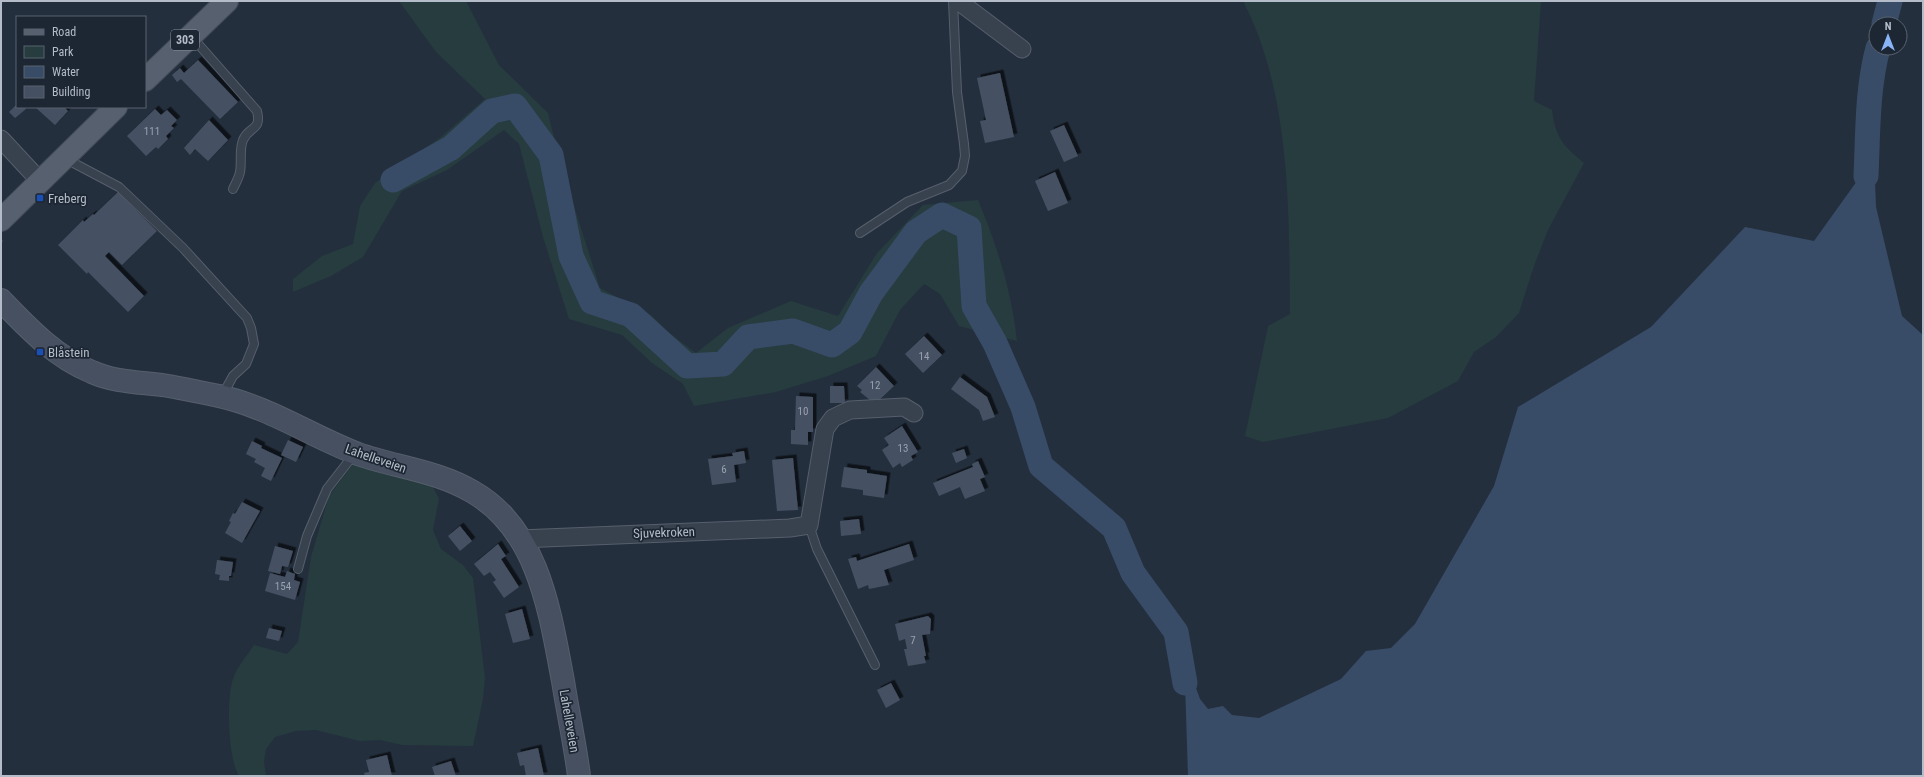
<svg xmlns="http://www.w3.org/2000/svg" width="1924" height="777" font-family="'Roboto Condensed',sans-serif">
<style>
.green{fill:#263c3f}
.water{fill:#394c67}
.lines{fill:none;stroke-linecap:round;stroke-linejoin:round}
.river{stroke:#394c67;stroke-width:25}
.building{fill:#455162;filter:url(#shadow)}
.lane-casing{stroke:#565f6c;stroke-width:10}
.street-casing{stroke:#565f6c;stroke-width:19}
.secondary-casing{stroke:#565f6c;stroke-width:24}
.primary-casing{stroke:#414a57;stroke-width:24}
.path{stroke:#44595c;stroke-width:2.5;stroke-dasharray:3 3;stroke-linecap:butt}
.lane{stroke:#38414e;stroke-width:8}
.street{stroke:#38414e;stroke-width:17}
.secondary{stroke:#465061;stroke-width:22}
.primary{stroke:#56606e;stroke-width:22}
.transit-dot{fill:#1a4fb4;stroke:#1d2633;stroke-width:1.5}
.labels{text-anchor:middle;stroke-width:3.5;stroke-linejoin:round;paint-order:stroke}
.number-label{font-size:11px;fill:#98a1af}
.shield{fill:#1d2633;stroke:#878f9c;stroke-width:1}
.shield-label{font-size:12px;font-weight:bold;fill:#b4bcc9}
.poi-label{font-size:13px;fill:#b4bcc9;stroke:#1d2633;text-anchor:start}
.street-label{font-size:13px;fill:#b4bcc9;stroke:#1d2633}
</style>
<defs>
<filter id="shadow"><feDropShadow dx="3.5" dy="-3.5" stdDeviation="0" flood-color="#0009"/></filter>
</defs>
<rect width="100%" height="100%" fill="#242f3e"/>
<g class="green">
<path d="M399 1H466L499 65 548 113 560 162 600 288 651 315 668 332 696 353 728 328 791 301 838 316 877 253 923 205 978 200C997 245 1012 293 1017 341L959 326 940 294 924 284 900 310 876 356 828 376 776 392 694 406 683 384 652 363 622 335 569 319 543 237 519 144 504 130 447 170 402 191 363 257 331 276 293 292V279L322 256 353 244 360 206 375 183 441 137 485 99 436 52Z"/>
<path d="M1243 1H1541L1534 101 1552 110C1556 139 1563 145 1584 163L1548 230 1534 266 1519 313 1496 337 1474 352 1458 381 1388 418 1263 442 1245 436 1268 326 1290 314C1289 212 1291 93 1243 1Z"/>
<path d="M356 460 432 485 439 499 433 530 441 549 463 565 473 578 485 678 483 699 473 746 402 745 380 740 360 741 316 730 296 731 275 737 266 749 264 761 266 776H239C228 759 226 698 233 679 237 666 247 656 254 645L287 654 298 642 311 557 329 496Z"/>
</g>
<polygon class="water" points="1866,176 1875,181 1876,207 1902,316 1923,335 1923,776 1188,776 1185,683 1193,680 1200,699 1208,709 1223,706 1232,715 1259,718 1341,679 1366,651 1391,648 1415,624 1494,486 1518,407 1651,327 1745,227 1814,241 1857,181"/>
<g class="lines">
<g class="river">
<polyline points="1884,24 1890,1"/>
<path d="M1866 176C1868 133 1867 89 1878 48"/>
<polyline points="393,180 451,148 492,111 515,106 551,155 571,256 592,302 631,315 687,366 723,364 748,337 793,331 832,345 850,332 871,293 916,232 942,215 969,228 974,306 995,343 1023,407 1041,466 1114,528 1133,573 1176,632 1185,683"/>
</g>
</g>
<g class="building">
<polygon points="198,60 238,102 220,119 181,79 177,82 172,75 180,68 184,73"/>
<polygon points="1000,73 1014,137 985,143 980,121 986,120 977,78"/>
<polygon points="17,104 17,107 24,107 26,109 15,118 9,112"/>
<polygon points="35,107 64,107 68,111 55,125"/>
<polygon points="155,109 161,115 167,110 177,120 171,126 174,128 166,136 168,139 158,149 156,147 146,156 127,136"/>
<polygon points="209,120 228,140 208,161 195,149 190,155 184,148"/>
<polygon points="1064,125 1078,156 1064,162 1050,131"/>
<polygon points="1055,172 1068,203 1048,211 1035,181"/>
<polygon points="118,192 157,231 122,265 109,252 105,256 144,296 128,312 88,272 87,274 58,245 83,220 84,222 93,214 94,215"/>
<polygon points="924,336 942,355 923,373 905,354"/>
<polygon points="876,367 894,386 875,404 860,392 862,390 857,386"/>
<polygon points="960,377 987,397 995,417 983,421 979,410 951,389"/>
<polygon points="830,386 844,386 845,403 830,403"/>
<polygon points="796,396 813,397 813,432 808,432 808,445 791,444 791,430 795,430"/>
<polygon points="902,426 918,452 911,456 913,460 902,467 900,463 893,468 882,450 889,445 884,438"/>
<polygon points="288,440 303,447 296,462 281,455"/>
<polygon points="252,441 262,446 261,448 282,458 271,481 261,476 265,468 254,462 256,459 246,454"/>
<polygon points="964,449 967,458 956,463 952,453"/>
<polygon points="744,451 746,463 734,465 736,482 712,485 708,459 733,456 732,453"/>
<polygon points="793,458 798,510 777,511 772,460"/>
<polygon points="978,461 985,477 980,479 985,491 965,499 960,487 939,496 933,483 973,467 972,464"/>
<polygon points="844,467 867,470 867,473 887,476 884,498 863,495 863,490 841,487"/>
<polygon points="242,502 260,511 242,543 225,533 231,522 229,521 233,513 235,514"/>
<polygon points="859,519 861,534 841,536 840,521"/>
<polygon points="460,526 472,541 460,551 448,536"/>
<polygon points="498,544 506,556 501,559 519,587 504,598 493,582 496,580 490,572 484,576 474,564"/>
<polygon points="909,544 914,560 884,570 889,585 869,589 868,585 858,589 848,559 856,557 857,561"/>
<polygon points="275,546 293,551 288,567 282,566 280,574 268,571"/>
<polygon points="217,560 233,562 231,576 229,576 229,581 219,580 220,575 215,574"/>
<polygon points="287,571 295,574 294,580 300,582 295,600 265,591 270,573 285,577"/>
<polygon points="522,609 530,639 513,643 505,614"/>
<polygon points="928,616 931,619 930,634 922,635 926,656 924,656 926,663 908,666 904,649 907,649 905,639 899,641 895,624"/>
<polygon points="269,628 282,631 279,641 266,638"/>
<polygon points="891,683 900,700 886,708 877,690"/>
<polygon points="538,748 544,776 526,776 524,765 520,766 517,753"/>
<polygon points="387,755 392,776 365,776 364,773 369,772 366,760"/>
<polygon points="451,761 456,776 435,776 432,767"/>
</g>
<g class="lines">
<g class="lane-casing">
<g id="lane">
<path d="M192 37 257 111C262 131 249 126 243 140 239 150 242 162 240 172 239 178 235 184 233 189"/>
<polyline points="66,159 119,187 183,248 247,318 251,328 254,344 246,364 233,376 222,396"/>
<polyline points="860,233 907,202 949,185 962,171 965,156 964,144 957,92 953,1"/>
<polyline points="809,525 817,549 875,665"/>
<polyline points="298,569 307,536 327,489 355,453"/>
</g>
</g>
<g class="street-casing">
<g id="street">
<polyline points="958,1 1022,49"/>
<polyline points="1,139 40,181"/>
<polyline points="520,539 790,528 809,525 825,429 833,418 850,410 904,407 914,413"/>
</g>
</g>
<g class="secondary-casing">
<path id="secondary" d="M1 300C28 328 55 357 92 372 114 382 138 382 162 385 181 388 200 392 219 396 269 407 311 436 358 454 395 467 438 471 473 492 539 530 550 613 563 681 568 713 575 744 579 776"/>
</g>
<g class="primary-casing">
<g id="primary">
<polyline points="145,80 227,1"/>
<polyline points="1,220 116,107"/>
</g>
</g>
<polyline class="path" points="1,241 2,242"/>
<use href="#lane" class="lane"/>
<use href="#street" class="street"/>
<use href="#secondary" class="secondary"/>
<use href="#primary" class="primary"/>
</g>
<g class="transit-dot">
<rect x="36" y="194" width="8" height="8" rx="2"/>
<rect x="36" y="348" width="8" height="8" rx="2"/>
</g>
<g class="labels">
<g class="number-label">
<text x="152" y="135">111</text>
<text x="924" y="360">14</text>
<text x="875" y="389">12</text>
<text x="803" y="415">10</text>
<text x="903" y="452">13</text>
<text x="724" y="473">6</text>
<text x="283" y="590">154</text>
<text x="913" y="644">7</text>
</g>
<rect class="shield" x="171" y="30" width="28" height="20" rx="3"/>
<g class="shield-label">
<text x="185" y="44">303</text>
</g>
<g class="poi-label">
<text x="48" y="203">Freberg</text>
<text x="48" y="357">Blåstein</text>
</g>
<g class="street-label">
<text transform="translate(376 458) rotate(19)" y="5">Lahelleveien</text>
<text transform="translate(664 532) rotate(-2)" y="5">Sjuvekroken</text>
<text transform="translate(570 721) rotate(80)" y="5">Lahelleveien</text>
</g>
</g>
<rect width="1924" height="777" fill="none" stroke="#b4bcc9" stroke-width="4"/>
<rect x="16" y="16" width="130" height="92" fill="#1d2633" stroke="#59626f"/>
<rect x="24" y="29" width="20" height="6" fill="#56606e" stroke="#59626f"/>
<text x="52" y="36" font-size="12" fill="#b4bcc9">Road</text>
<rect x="24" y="46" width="20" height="12" fill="#263c3f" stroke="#59626f"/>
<text x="52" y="56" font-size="12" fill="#b4bcc9">Park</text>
<rect x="24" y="66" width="20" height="12" fill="#394c67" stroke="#59626f"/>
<text x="52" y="76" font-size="12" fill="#b4bcc9">Water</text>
<rect x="24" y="86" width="20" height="12" fill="#455162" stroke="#59626f"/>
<text x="52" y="96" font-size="12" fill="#b4bcc9">Building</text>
<g transform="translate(1888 36)"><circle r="19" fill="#1d2633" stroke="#59626f"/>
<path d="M0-3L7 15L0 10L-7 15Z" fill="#8ab4f8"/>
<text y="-6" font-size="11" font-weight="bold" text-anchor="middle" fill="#b4bcc9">N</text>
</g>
</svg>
